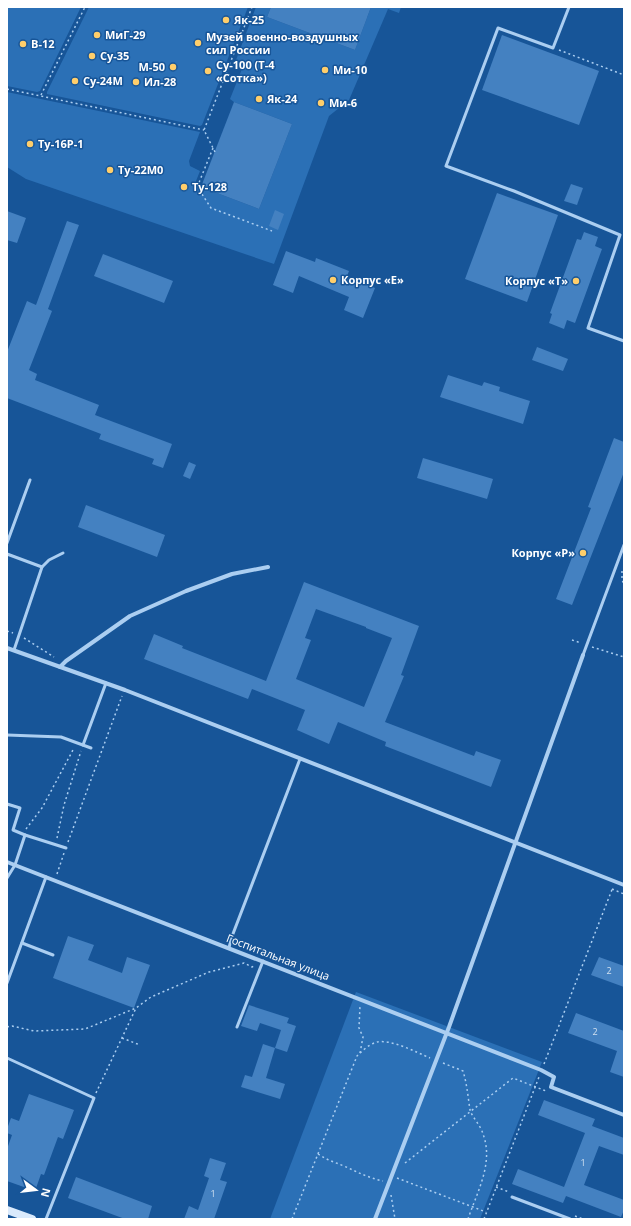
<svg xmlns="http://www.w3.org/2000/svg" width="631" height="1226" font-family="'Open Sans',sans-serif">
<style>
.green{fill:#2b70b6}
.building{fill:#4481c1;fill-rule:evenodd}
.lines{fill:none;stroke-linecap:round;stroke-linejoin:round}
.path{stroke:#abcef1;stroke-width:1.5;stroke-dasharray:2 3;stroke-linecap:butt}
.lane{stroke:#abcef1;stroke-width:3}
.street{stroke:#abcef1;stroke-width:4}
.secondary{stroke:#daeafc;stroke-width:8}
.poi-dot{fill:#ffce6b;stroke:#175598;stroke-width:1.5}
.labels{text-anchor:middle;stroke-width:3;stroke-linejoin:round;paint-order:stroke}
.number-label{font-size:9px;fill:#d0e0f0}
.poi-label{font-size:11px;font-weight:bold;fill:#fff;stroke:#175598;text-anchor:start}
.street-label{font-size:11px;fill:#fff;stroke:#175598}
</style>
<rect width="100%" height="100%" fill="#175598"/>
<g class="green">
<polygon points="7,7 81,7 40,91 37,92 7,86"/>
<polygon points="89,7 248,7 202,125 200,126 47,94 47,92"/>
<polygon points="256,7 271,7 267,17 355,50 371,7 401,7 399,13 388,9 349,100 329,116 274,264 26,179 7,167 7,92 200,132 189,161 190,166 200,171 196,181 197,186 201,187 259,209 292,124 234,102 230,99 244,64 236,60"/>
<polygon points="356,992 542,1062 480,1219 270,1219"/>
</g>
<g class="building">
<polygon points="271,7 371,7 355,50 267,17"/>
<polygon points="502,35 599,71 579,125 482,90"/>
<polygon points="234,102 292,124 259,209 201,187"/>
<polygon points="571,184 583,188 577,205 564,201"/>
<polygon points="497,193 558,215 527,302 465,279"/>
<polygon points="275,210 284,214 278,230 269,226"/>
<polygon points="7,211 26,218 17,243 7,240"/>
<polygon points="67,221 79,225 48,309 52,311 29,370 37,374 35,380 99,405 95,415 172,444 163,468 152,464 154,459 99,439 101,434 7,398 7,352 27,301 36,305"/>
<polygon points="584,232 598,237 595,246 602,249 575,323 567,320 564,329 549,323 552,314 550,313 577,239 581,240"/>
<polygon points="286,251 315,262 316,258 349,271 347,276 375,288 363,318 344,310 349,297 299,276 293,293 273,285"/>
<polygon points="103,254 173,281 164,303 94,276"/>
<polygon points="537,347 568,359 563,371 532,360"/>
<polygon points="448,375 482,386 484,382 500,387 499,391 530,401 523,424 440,397"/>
<polygon points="614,438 624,442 624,472 572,605 556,599 591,508 588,507"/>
<polygon points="423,458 493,479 487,499 417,478"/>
<polygon points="189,462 196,465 190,479 183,476"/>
<polygon points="86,505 165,535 157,557 78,527"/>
<path d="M304 582 419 626 401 675 404 676 385 722 474 756 476 751 501 760 491 787 385 746 386 742 338 722 329 744 297 730 305 710 252 689 248 699 144 659 154 634 183 646 182 648 266 681ZM316 609 366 627V628L392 638 364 707 296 679 311 640 305 638Z"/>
<polygon points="68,936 94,945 88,960 122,973 127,957 150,965 134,1008 53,978"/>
<polygon points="599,957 624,966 624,987 591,975"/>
<polygon points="249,1005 289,1018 287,1023 296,1026 287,1052 275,1048 281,1030 260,1023 257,1031 241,1026"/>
<polygon points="576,1013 624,1031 624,1077 610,1072 617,1051 568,1033"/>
<polygon points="263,1044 275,1048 266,1078 285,1084 280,1099 241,1087 245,1075 252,1077"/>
<polygon points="29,1094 74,1110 63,1139 58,1137 44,1175 41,1174 35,1191 7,1181 7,1149 12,1135 7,1133 7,1129 11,1118 19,1121"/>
<polygon points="544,1100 595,1119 592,1126 624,1138 624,1155 599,1146 584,1185 624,1200 624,1210 621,1217 566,1196 563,1203 512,1184 518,1169 564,1187 585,1133 538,1115"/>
<polygon points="210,1158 226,1163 220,1180 227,1182 214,1219 184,1219 189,1206 198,1210 209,1178 204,1176"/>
<polygon points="76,1177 152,1206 148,1219 125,1219 68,1198"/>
</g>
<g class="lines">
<g class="path">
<polyline points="559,50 624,75"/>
<polyline points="7,89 204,130"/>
<polyline points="41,95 85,7"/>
<polyline points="213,148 198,185 200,191 211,208 272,231"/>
<polyline points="215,152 204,130 252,7"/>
<polyline points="622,571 622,580 624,584"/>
<polyline points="7,631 13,633"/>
<polyline points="24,638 54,657"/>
<polyline points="572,640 581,643"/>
<polyline points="592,647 624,657"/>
<polyline points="26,829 42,808 74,748"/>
<polyline points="57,838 64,805 81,751"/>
<polyline points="68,842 122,696"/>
<polyline points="57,874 64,853"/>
<polyline points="612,889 624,894"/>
<polyline points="7,1027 12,1026 34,1031 85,1029 136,1008 151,997 209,972 244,963 252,967 254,966"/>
<polyline points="122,1038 140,1045"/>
<polyline points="360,1053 363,1037 359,1028 360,1006"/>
<path d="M443 1063 463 1071C467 1084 468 1097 470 1110 472 1117 481 1126 483 1134 494 1163 477 1192 468 1219"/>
<polyline points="544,1064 613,887"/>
<polyline points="96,1093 136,1008"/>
<path d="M318 1154C327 1160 334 1162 344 1166 357 1172 369 1178 383 1181"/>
<polyline points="405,1163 513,1078 546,1091"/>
<polyline points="397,1178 486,1212"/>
<polyline points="496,1187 509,1192"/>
<polyline points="391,1195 395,1219"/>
<polyline points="575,1216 583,1219"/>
<path d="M292 1219 357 1056C362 1051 369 1044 377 1042 391 1039 416 1052 430 1058"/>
<polyline points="484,1219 539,1077"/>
</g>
<g class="lane">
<polyline points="569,7 553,48 498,28 446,166 514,191 620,235 588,328 624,341"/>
<polyline points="7,543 30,480"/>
<polyline points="7,554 42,567"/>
<polyline points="14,650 42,567 49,560 63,553"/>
<polyline points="583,655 624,545"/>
<polyline points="7,735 61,737 91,748"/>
<polyline points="83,745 106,683"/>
<polyline points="7,804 20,808 13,830 25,835"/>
<polyline points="7,878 15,865 25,835 66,848"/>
<polyline points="22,943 53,955"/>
<polyline points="229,948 231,939 300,759"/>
<polyline points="7,983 46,877"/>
<polyline points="237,1027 263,961"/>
<polyline points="7,1058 94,1098 46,1219"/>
<polyline points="512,1197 570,1219"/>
</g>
<g class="street">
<polyline points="7,648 125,690 624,885"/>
<polyline points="60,667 66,661 130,616 186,591 232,574 268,567"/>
<polyline points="7,862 541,1070 554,1077 551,1087 624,1115"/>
<polyline points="375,1219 449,1027 583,655"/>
</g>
<polyline class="secondary" points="7,1210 32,1219"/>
</g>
<g class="poi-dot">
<circle cx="226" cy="20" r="4"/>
<circle cx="97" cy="35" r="4"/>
<circle cx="198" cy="43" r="4"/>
<circle cx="23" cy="44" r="4"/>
<circle cx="92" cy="56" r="4"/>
<circle cx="173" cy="67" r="4"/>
<circle cx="325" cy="70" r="4"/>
<circle cx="208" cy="71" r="4"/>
<circle cx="75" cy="81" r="4"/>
<circle cx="136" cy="82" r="4"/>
<circle cx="259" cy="99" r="4"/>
<circle cx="321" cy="103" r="4"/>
<circle cx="30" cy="144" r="4"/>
<circle cx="110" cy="170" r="4"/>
<circle cx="184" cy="187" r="4"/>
<circle cx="333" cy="280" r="4"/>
<circle cx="576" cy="281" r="4"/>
<circle cx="583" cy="553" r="4"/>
</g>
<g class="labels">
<g class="number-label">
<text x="609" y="974">2</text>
<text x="595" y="1035">2</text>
<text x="583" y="1166">1</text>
<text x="213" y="1197">1</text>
</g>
<g class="poi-label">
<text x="234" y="24">Як-25</text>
<text x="105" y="39">МиГ-29</text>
<text x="206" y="41">Музей военно-воздушных<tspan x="206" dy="13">сил России</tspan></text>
<text x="31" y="48">В-12</text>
<text x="100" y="60">Су-35</text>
<text x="216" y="69">Су-100 (Т-4<tspan x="216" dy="13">«Сотка»)</tspan></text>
<text x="165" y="71" text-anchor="end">М-50</text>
<text x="333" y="74">Ми-10</text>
<text x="83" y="85">Су-24М</text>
<text x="144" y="86">Ил-28</text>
<text x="267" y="103">Як-24</text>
<text x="329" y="107">Ми-6</text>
<text x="38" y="148">Ту-16Р-1</text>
<text x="118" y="174">Ту-22М0</text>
<text x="192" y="191">Ту-128</text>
<text x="341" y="284">Корпус «Е»</text>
<text x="568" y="285" text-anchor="end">Корпус «Т»</text>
<text x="575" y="557" text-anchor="end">Корпус «Р»</text>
</g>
<g class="street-label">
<text transform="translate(278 957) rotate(21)" y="4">Госпитальная улица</text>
</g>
</g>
<rect width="631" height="1226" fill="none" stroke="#ffffff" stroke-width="16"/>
<g transform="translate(36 1190) rotate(105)" stroke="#175598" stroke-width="3" paint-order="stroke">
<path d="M0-3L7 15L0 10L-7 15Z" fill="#ffffff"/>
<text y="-6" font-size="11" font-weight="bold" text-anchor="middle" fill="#ffffff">N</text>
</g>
</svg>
